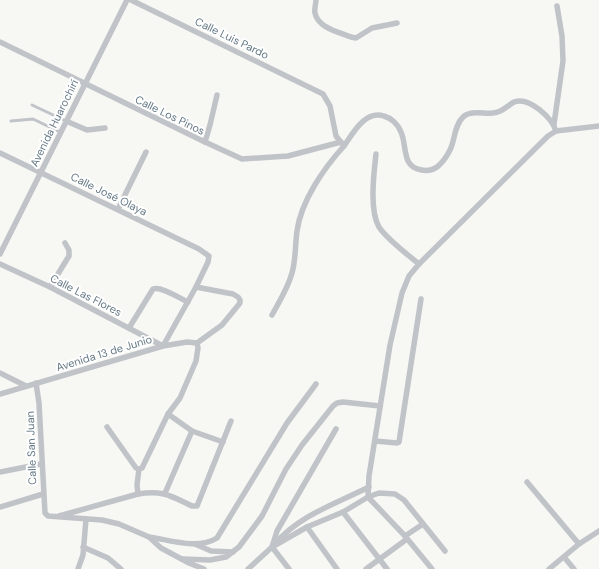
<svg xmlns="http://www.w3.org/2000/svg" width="599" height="569" font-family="'DM Sans',sans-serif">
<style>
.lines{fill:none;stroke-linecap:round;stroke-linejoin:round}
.service{stroke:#c0c4c8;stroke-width:3}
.minor{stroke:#c0c4c8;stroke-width:5.5}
.labels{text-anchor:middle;stroke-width:4;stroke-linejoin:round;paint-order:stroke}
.street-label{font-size:11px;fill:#667985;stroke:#fff}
</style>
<rect width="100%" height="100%" fill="#f7f7f4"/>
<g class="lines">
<g class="service">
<polyline points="32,105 66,121"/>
<polyline points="11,121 33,119 60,132"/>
</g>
<g class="minor">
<path d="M131 0 323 94 330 106 336 136 344 146C353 133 365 110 384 116 391 118 398 124 401 132 405 141 404 152 408 161 413 171 429 173 437 167 442 163 447 156 450 150 455 140 454 126 463 117 470 110 484 114 493 113 501 113 507 106 514 102 529 96 552 118 556 131"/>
<path d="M316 0C316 4 314 9 315 13 318 28 339 32 351 37L356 38 372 28 397 23"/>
<polyline points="0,42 205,142 242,159 288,156 341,142"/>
<polyline points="66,121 87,130 105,128"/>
<polyline points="554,124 563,61 562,36 557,6"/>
<polyline points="205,142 210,125 217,95"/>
<polyline points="0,153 199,249 209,256 208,262 196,287 163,346 0,394"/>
<path d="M376 154C374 172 369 210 379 227 386 238 409 256 419 264"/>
<polyline points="118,209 146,152"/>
<polyline points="0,254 127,0"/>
<polyline points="0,264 50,287 163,346 187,342 197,343 198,348 196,361 180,398 168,414 142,468 139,469 136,468 107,427"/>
<polyline points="50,287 69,256 69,250 65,243"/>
<polyline points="196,287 233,294 238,297 240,300 240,303 222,325 197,343"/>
<path d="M272 315C279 302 288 288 292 273 296 259 295 245 297 231 301 201 324 168 344 146"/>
<path d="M129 328 153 289C161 286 179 298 188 302"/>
<polyline points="0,373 26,386"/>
<polyline points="36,383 39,403 45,513 48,516 102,520 119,524 149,537 161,548 189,563 204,569"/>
<polyline points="168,414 192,431 223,442"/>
<polyline points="375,441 397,443 399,442 421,299"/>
<polyline points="0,472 41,464"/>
<polyline points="527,482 579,544"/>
<polyline points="165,493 192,431"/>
<polyline points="138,494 137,485 139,469"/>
<polyline points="0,507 43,494"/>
<polyline points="343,512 387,569"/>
<path d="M59 516 138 494C163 490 171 496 192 506H197L231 421"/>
<polyline points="307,527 337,569"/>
<polyline points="405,536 423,524"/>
<path d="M149 537C170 540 198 550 217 538L287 423 316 384"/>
<polyline points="195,544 211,551 233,552"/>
<path d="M275 544C298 516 337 503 369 487"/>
<polyline points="83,547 108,558 121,569"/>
<polyline points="272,547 277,531 336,429"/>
<polyline points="272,547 289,569"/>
<polyline points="564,557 574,569"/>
<polyline points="182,559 210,560 226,557 239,547 262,516 286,469 302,445 333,406 337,403 343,402 380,406"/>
<polyline points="78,569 83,555 86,519"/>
<polyline points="248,569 272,547 307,527 343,512 368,497 379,493 395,494 404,500 445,551"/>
<polyline points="366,569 407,539"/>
<polyline points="432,569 405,536 368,497 369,476 390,345 402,293 409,276 419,264 548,136 556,131 599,126"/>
<polyline points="549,569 579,544 599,531"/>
</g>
</g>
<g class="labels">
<g class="street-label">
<text transform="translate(232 38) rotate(26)" y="4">Calle Luis Pardo</text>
<text transform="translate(170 115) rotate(26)" y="4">Calle Los Pinos</text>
<text transform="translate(54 123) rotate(-64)" y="4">Avenida Huarochirí</text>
<text transform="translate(109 194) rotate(26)" y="4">Calle José Olaya</text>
<text transform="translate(86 295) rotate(27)" y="4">Calle Las Flores</text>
<text transform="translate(104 353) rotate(-17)" y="4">Avenida 13 de Junio</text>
<text transform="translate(31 448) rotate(-92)" y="4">Calle San Juan</text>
</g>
</g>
</svg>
